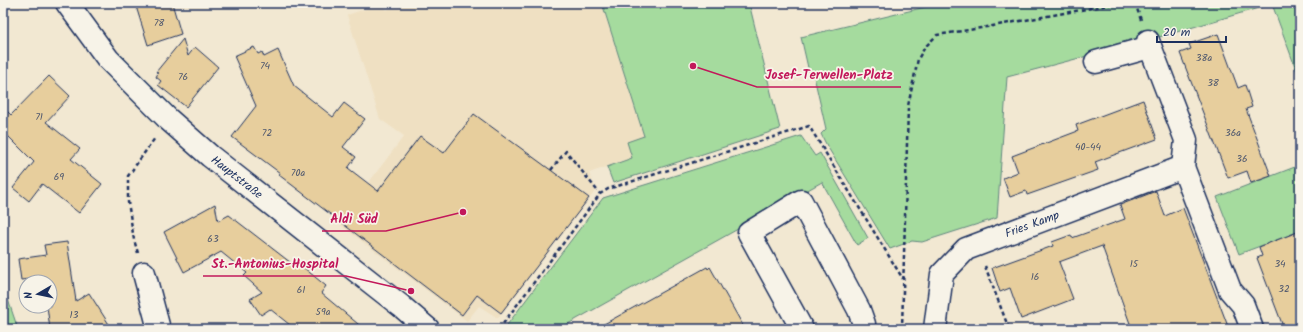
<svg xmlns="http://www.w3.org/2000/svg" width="1303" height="332" font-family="Kalam,sans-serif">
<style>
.built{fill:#efe0c2}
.green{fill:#a5db9e;stroke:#60857e}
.building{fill:#e7ce9d;stroke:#1b2f5e}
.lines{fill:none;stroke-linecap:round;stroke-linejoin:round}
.minor-casing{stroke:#1b2f5e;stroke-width:25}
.path{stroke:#1b2f5e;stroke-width:2.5;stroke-dasharray:4 3;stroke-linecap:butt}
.minor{stroke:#f7f3e8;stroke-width:22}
.labels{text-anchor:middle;stroke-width:3.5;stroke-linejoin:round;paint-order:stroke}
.number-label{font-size:10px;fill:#4e576e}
.street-label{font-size:12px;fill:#1b2f5e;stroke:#f7f3e8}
.leader{fill:none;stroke:#c2185b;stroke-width:1.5}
.callout-dot{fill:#c2185b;stroke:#f7f3e8;stroke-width:1.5}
.callout-label{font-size:13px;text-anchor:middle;font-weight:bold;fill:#c2185b;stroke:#f7f3e8;stroke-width:3.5;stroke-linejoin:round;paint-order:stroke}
</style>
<rect width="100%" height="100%" fill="#f2e8d2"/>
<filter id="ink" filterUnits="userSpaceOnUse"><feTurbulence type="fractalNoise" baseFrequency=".025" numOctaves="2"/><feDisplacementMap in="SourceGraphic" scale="8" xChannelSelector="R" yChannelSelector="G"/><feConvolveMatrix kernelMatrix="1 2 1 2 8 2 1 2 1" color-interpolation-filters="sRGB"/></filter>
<g filter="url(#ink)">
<polygon class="built" points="384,3 386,10 409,3 602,3 644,136 632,158 589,173 596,190 498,318 479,306 467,321 338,223 404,136 380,119 347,15"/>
<g class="green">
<polygon points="602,3 749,3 780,129 613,183 607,167 632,158 627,142 644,136"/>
<polygon points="942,3 1300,3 1300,80 1272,4 1156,38 1007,77 997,218 922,242 912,241 890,249 827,146 821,134 826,129 813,72 809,72 801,37"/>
<polygon points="801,136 815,156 820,153 868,238 857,245 822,182 559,329 504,329 603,198"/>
<polygon points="1300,165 1300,231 1239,254 1217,197"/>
<polygon points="3,285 18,329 3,329"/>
</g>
<g class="building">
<polygon points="135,3 172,3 181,34 148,45"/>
<polygon points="1218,34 1238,88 1245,85 1252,107 1246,109 1271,176 1251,183 1247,171 1228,178 1180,53 1191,49 1189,44"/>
<polygon points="183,39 188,56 195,47 218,67 186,107 158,85 161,81 156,77 158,73 156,72"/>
<polygon points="254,47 258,54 262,52 264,57 278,50 294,86 333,117 344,103 365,119 343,147 356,157 348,168 378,191 420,136 444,153 474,114 589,198 501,313 477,295 462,315 279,175 280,173 232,137 256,106 234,56"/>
<polygon points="49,76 70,96 46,122 80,149 71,159 102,184 79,213 42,184 29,201 13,188 34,162 3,131 3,107 11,115"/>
<polygon points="1143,100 1157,139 1095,162 1098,170 1027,195 1026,191 1010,197 1003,178 1018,172 1012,156 1078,131 1076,125"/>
<polygon points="1156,191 1165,216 1183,208 1229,329 1132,329 1102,246 1059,262 1073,299 1021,319 1010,288 1000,292 992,268 1053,246 1052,242 1071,235 1072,238 1125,219 1120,205"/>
<polygon points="215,204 218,221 229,215 295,266 298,263 326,286 321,293 364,329 295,329 270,309 261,315 250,299 262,292 244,276 247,273 221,252 184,272 164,232"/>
<polygon points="1300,231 1300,329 1284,329 1257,258 1262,256 1259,247"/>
<polygon points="67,242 76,301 89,293 112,329 50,329 47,306 50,306 50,282 40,282 39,278 21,280 18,259 46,255 44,245"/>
<polygon points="707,267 708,269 710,267 745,329 595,329"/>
</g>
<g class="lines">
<g class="minor-casing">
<g id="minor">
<polyline points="67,3 108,59 168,119 210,156 401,306 428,329"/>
<polyline points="1148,41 1186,140 1183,167"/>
<polyline points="1096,62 1150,47"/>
<polyline points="144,273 159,329"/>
<polyline points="802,329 749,233 801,201 859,310 864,324 864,329"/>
<polyline points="935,329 942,274 966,249 1183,167 1230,290 1243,305 1252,329"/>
</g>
</g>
<g class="path">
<polyline points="1135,3 1141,20"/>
<polyline points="551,170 566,151 600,194"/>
<polyline points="138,253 134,240 128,202 128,176 155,138"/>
<polyline points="985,266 1009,329"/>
<polyline points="499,329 600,194 608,189 809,126 903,279"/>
<polyline points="902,329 908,106 918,59 925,47 937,35 981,28 1120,3"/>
</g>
<use href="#minor" class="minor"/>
</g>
</g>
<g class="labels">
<g class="number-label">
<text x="159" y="26">78</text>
<text x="1204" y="61">38a</text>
<text x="265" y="69">74</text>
<text x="183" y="80">76</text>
<text x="1213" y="86">38</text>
<text x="39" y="120">71</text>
<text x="267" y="136">72</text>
<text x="1233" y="136">36a</text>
<text x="1088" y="150">40-44</text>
<text x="1242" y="162">36</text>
<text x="298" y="176">70a</text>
<text x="59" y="180">69</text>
<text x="213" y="242">63</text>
<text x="1134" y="267">15</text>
<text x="1280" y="267">34</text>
<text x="1035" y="280">16</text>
<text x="1284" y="292">32</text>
<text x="301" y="293">61</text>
<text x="323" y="315">59a</text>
<text x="74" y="318">13</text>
</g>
<g class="street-label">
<text transform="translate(237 177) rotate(38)" y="4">Hauptstraße</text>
<text transform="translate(1032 224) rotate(-20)" y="4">Fries Kamp</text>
</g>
</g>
<path class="leader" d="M693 66L757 87H901M463 212L386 231H322M411 291L346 276H203"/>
<g class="callout-dot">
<circle cx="693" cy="66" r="4"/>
<circle cx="463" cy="212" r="4"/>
<circle cx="411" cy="291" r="4"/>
</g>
<g class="callout-label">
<text x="829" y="79">Josef-Terwellen-Platz</text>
<text x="354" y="223">Aldi Süd</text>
<text x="275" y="268">St.-Antonius-Hospital</text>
</g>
<rect width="1303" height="332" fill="none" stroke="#f7f3e8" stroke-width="16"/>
<rect x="8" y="8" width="1287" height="316" fill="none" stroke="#1b2f5e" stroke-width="1.5" filter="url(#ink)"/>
<g transform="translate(38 294) rotate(261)"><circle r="19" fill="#f7f3e8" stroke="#9fa5b1"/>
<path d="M0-3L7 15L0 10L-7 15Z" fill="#1b2f5e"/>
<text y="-6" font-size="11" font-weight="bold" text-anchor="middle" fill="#1b2f5e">N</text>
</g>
<path d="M1157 36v6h69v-6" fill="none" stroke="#1b2f5e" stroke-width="2"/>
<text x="1163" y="36" font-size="12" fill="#1b2f5e" stroke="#f7f3e8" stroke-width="3" paint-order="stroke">20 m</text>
</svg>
